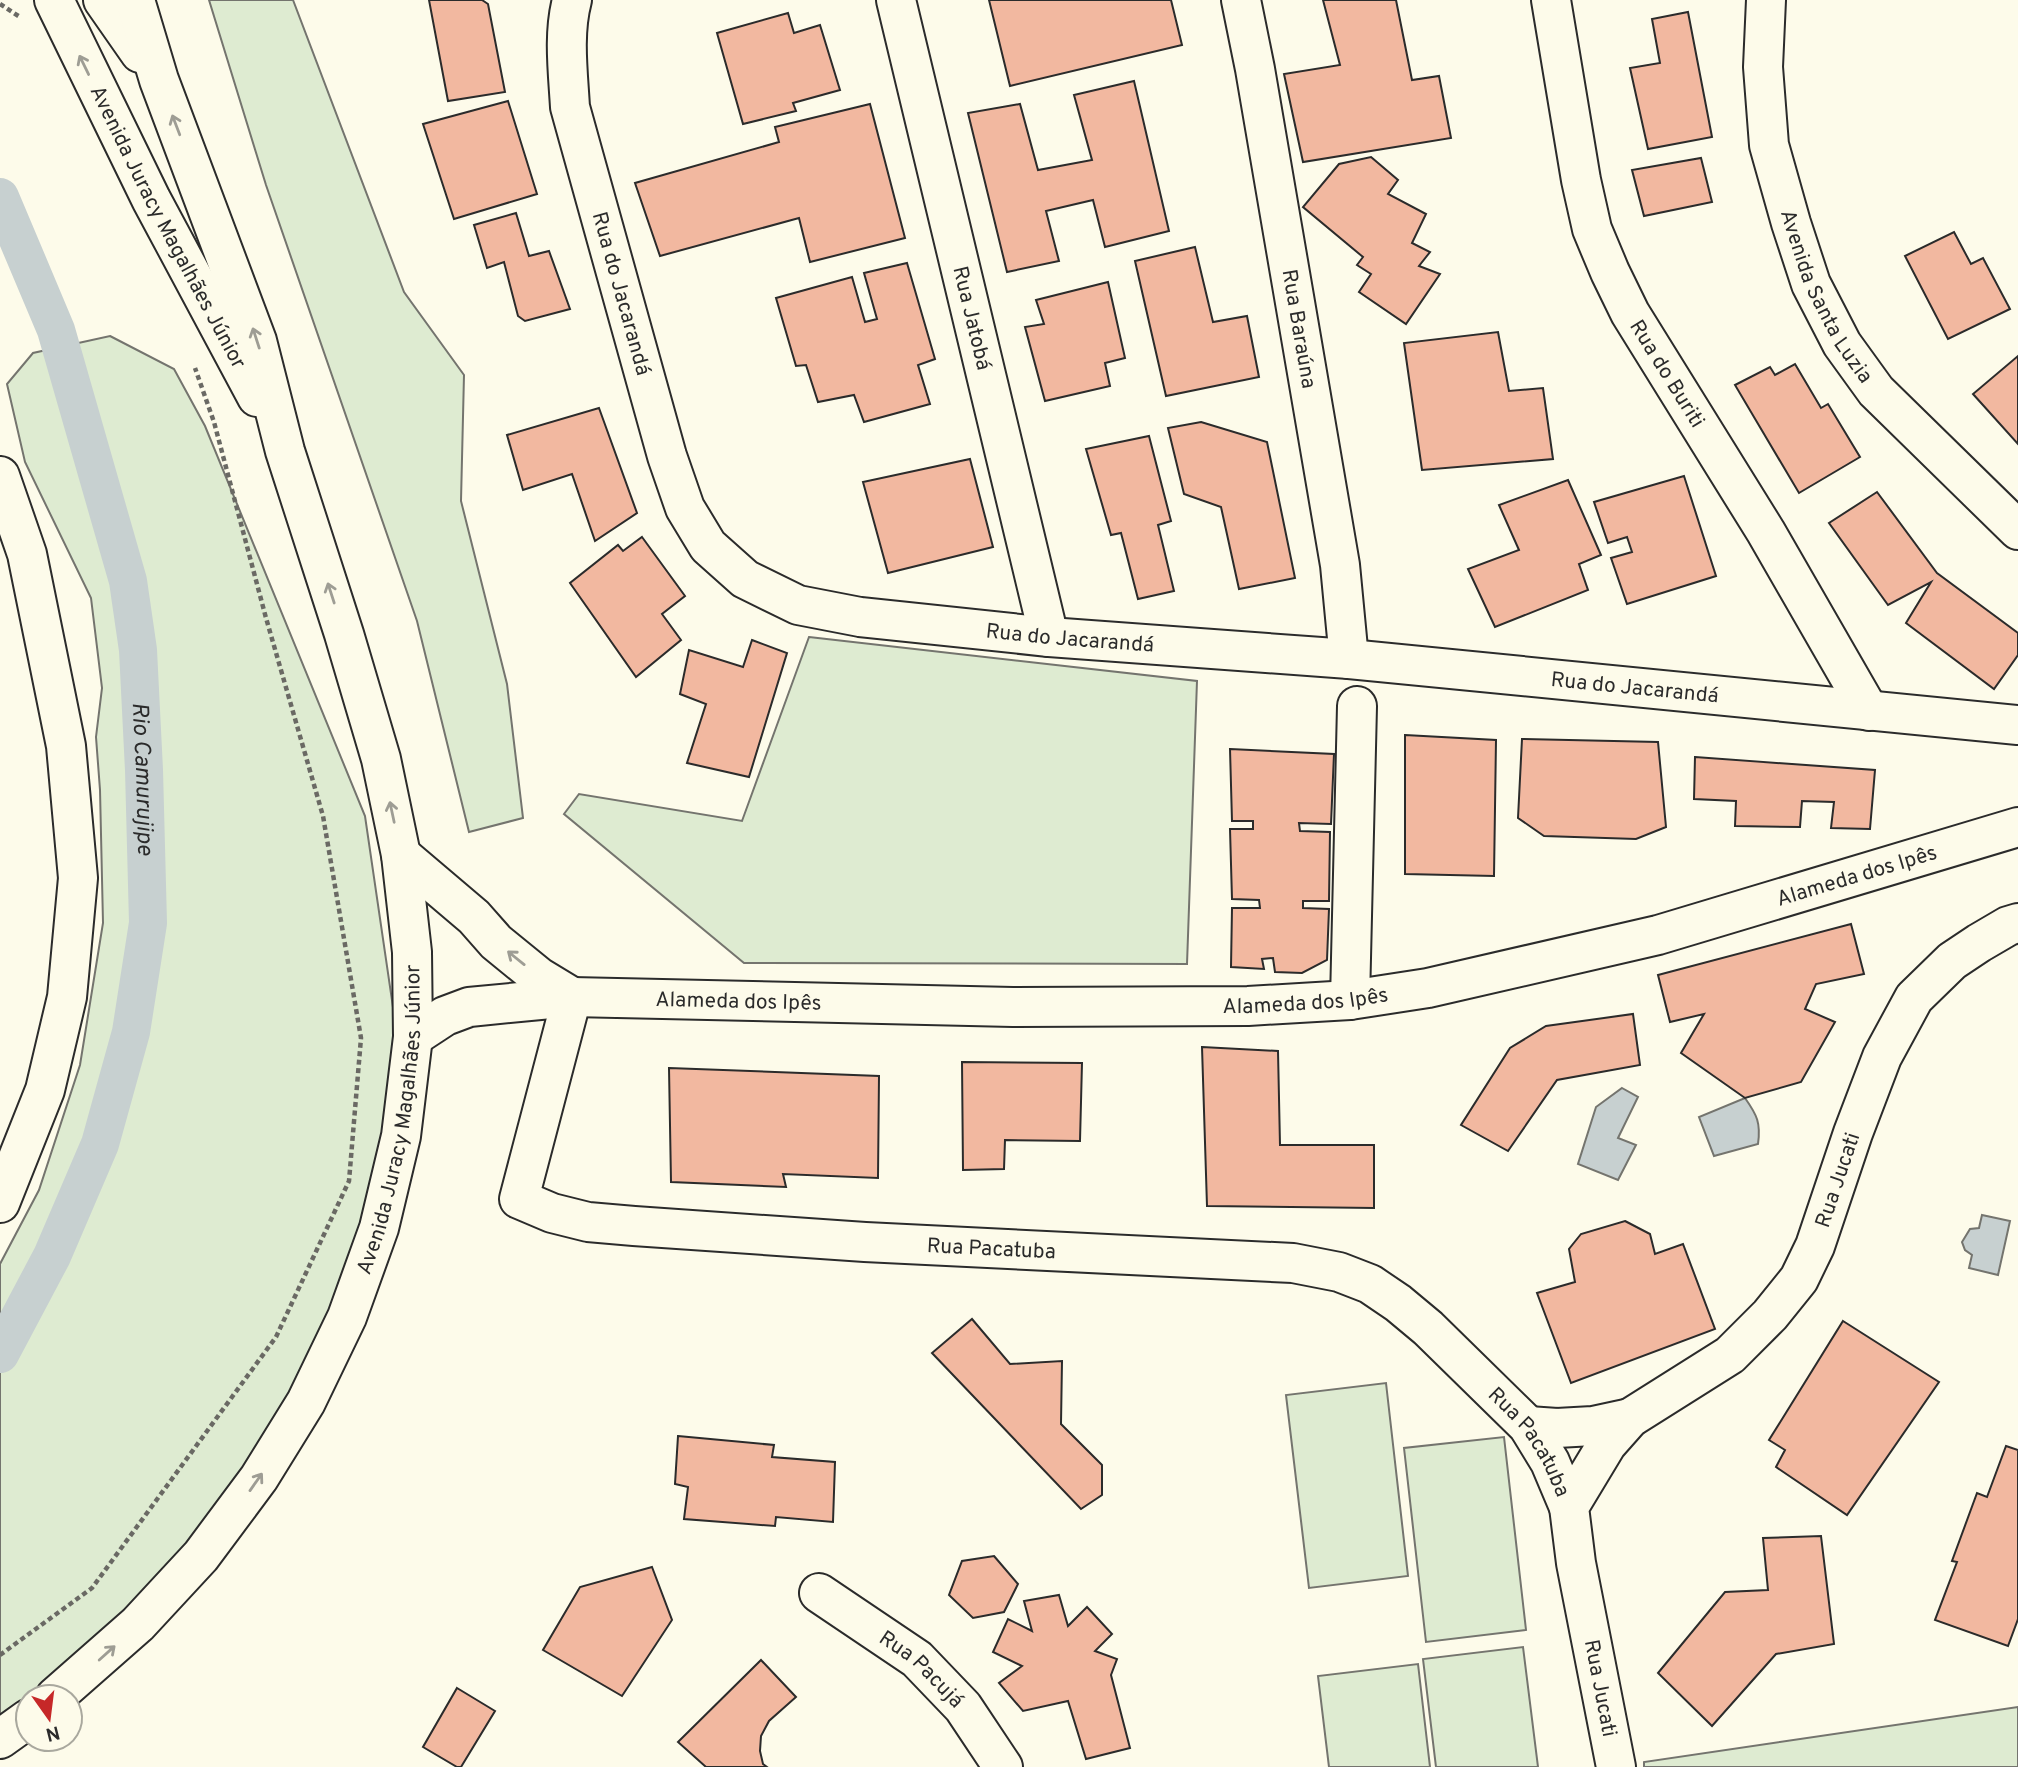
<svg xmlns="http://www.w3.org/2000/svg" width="2018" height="1767" font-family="Overpass,sans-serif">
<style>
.green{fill:#deebd1;stroke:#74746e;stroke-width:2}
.water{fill:#c7d0d0;stroke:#74746e;stroke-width:2}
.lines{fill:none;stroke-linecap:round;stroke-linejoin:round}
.canal{stroke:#c7d0d0;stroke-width:38}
.building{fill:#f2b8a0;stroke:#2b2b2b;stroke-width:2}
.minor-casing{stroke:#2b2b2b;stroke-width:42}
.major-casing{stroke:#2b2b2b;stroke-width:42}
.path{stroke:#6a6964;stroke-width:4.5;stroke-dasharray:5 3.5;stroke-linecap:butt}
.minor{stroke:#fdfbea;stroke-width:38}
.major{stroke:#fdfbea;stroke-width:38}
.oneway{stroke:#9e9d94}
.labels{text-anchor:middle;stroke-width:5;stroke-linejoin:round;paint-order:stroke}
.street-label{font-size:21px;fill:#2b2b2b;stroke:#fdfbea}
.water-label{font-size:23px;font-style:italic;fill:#2b2b2b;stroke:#fdfbea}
</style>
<rect width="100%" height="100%" fill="#fdfbea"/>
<g class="green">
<polygon points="209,0 293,0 404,292 464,375 461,501 507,684 523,818 469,832 417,621 266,185"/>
<polygon points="110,336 174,369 205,426 365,816 400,1055 371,1220 240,1511 56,1697 28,1697 28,1725 0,1753 0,1264 39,1190 80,1065 103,923 100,790 96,737 102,688 91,598 25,462 7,384 33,353"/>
<polygon points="809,637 1197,681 1187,964 744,963 564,814 579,794 742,821"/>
<polygon points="1386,1383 1408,1576 1309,1588 1286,1395"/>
<polygon points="1504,1437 1526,1630 1426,1642 1404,1448"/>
<polygon points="1523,1647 1538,1767 1436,1767 1423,1659"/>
<polygon points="1418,1664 1430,1767 1329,1767 1318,1676"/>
<polygon points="2018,1707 2018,1767 1644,1767 1644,1762"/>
</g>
<g class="water">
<polygon points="1622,1088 1638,1097 1618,1138 1636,1145 1618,1180 1578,1164 1596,1107"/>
<path d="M1745 1098C1757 1115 1761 1123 1758 1144L1714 1156 1699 1117Z"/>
<polygon points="1982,1215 2010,1221 1998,1275 1969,1268 1972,1255 1965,1250 1962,1242 1970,1229 1979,1228"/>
</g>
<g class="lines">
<path class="canal" id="s1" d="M0 197 56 330 128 581 138 650 144 770 148 923 131 1032 100 1144 52 1256 0 1354"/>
</g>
<g class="building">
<polygon points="429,0 482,0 488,4 505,92 448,101"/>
<polygon points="989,0 1171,0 1182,45 1010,86"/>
<polygon points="1323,0 1396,0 1412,80 1439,76 1451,138 1303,162 1284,74 1340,65"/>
<polygon points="1688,12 1712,137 1648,149 1630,68 1660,63 1652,19"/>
<polygon points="788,13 794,33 820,25 840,90 793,103 796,111 743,124 717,33"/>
<polygon points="1134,81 1169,231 1105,247 1093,200 1046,211 1059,261 1007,272 968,113 1020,104 1038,170 1092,160 1074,95"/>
<polygon points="508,101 537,194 454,219 423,124"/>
<polygon points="870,104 905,238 810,262 799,218 660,256 635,183 779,142 775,127"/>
<polygon points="1371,157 1398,180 1388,194 1426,214 1412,243 1430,252 1419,266 1440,274 1406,324 1359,292 1371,274 1357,265 1363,257 1303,207 1339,164"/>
<polygon points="1701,158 1712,202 1644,216 1632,170"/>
<polygon points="516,213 529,256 549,251 570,309 525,321 518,316 504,262 487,268 474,225"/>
<polygon points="1954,232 1971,264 1983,258 2010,309 1948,339 1905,256"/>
<polygon points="1195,247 1213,322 1247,316 1259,377 1166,396 1135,261"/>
<polygon points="907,263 935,359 918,365 930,404 864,422 854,395 818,402 806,365 796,366 776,298 852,277 865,322 877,319 864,273"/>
<polygon points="1108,282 1125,358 1105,363 1110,386 1045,401 1025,327 1044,324 1036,300"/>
<polygon points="1498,332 1509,391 1543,388 1553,459 1422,470 1404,343"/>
<polygon points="2018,356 2018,444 1973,394"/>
<polygon points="1795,364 1821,408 1828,404 1860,457 1799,493 1735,385 1770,367 1775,375"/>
<polygon points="599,408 637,513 595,541 572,474 523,490 507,435"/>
<polygon points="1201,422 1267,442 1295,578 1239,589 1221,507 1184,494 1168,428"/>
<polygon points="1149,436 1171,521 1158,525 1174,591 1138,599 1121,533 1111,535 1086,449"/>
<polygon points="970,459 993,547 888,573 863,482"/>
<polygon points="1684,476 1716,576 1627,604 1611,558 1632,552 1627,537 1608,543 1594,502"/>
<polygon points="1568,480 1601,555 1579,564 1588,590 1495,627 1468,569 1519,550 1499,505"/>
<polygon points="1877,492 1937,573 2018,633 2018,655 1994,689 1906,623 1931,582 1888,605 1829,523"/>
<polygon points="642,537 685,596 662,614 681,640 636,677 570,583 618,545 623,551"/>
<polygon points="752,640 787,653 749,777 687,763 706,704 680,694 689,650 743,667"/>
<polygon points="1405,735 1496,740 1494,876 1405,874"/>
<polygon points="1522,739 1658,742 1666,827 1636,839 1544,836 1518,818"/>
<polygon points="1230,749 1334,754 1331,824 1299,823 1300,831 1330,832 1329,901 1303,901 1303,908 1329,909 1327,960 1302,973 1275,972 1273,958 1262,959 1264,969 1231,967 1232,908 1260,908 1259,900 1232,899 1230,829 1253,829 1253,821 1232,821"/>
<polygon points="1695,757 1875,770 1870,829 1831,828 1834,802 1802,801 1800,827 1735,826 1736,801 1694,799"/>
<polygon points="1851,924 1864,974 1816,984 1805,1009 1835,1022 1801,1082 1745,1098 1681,1053 1704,1014 1670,1022 1658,975"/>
<polygon points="1633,1014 1640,1065 1557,1080 1508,1151 1461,1125 1510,1048 1546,1026"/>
<polygon points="1202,1047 1278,1051 1280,1145 1374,1145 1374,1208 1207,1206"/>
<polygon points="962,1062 1082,1063 1080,1141 1005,1140 1004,1169 963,1170"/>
<polygon points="669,1068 879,1076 878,1178 783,1174 786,1187 671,1182"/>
<polygon points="1625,1221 1650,1234 1655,1254 1683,1244 1715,1329 1571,1383 1537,1293 1575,1282 1569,1249 1581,1234"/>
<polygon points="972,1319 1010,1364 1062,1361 1061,1424 1102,1465 1102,1495 1081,1509 932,1353"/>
<polygon points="1843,1321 1939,1382 1847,1515 1776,1467 1785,1450 1769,1440"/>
<polygon points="678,1436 774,1445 772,1457 835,1462 833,1522 776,1517 775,1526 684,1519 688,1487 675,1484"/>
<polygon points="2006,1446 2018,1450 2018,1619 2008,1646 1935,1620 1957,1562 1952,1561 1977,1493 1987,1497"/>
<polygon points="1821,1536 1834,1644 1776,1654 1712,1726 1658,1673 1725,1592 1768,1590 1763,1538"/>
<polygon points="994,1556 1018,1584 1004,1612 973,1618 949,1595 962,1561"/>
<polygon points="652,1567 672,1620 622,1696 543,1650 580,1587"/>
<polygon points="1059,1595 1068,1626 1087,1607 1112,1634 1095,1651 1117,1659 1111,1675 1130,1748 1086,1759 1068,1701 1023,1711 999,1683 1022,1666 993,1652 1008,1619 1032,1631 1024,1601"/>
<polygon points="761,1660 796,1697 769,1721 761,1736 760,1751 763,1764 767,1767 706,1767 678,1742"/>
<polygon points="457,1688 495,1711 461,1767 457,1767 423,1747"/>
</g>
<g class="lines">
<g class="minor-casing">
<g id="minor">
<path id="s2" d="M572 0C563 34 568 72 570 107L667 456 685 508 708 546 745 579 798 605 860 617 1049 637 1349 659 2018 725"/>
<path id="s3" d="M896 0 1049 637"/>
<path id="s4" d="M1241 0 1255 69 1340 565 1349 659"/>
<path id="s5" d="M1551 0 1581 180 1592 229 1610 272 1630 313 1766 532 1869 711"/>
<path id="s6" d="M1766 0 1763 67 1769 145 1791 223 1811 284 1842 344 1876 391 2018 530"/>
<polyline points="0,476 27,554 66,746 78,878 67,997 45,1090 0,1203"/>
<polyline points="401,855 474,917 496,942 539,977 572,997"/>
<path id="s7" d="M572 997 519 1199 552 1213 588 1222 634 1226 865 1242 1293 1263 1339 1272 1370 1284 1398 1303 1428 1328 1528 1426 1550 1462 1569 1507"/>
<polyline points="1350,1000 1357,706"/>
<path id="s8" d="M413 1037 445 1016 469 1007 572 997 1013 1007 1248 1006 1350 1000 1428 988 1658 935 2018 827"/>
<polyline points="1528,1426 1557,1428 1593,1426 1630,1418"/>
<path id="s9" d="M819 1593 917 1659 963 1707 1003 1767"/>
<path id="s10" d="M1616 1767 1576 1563 1569 1507 1607 1444 1630 1418 1730 1355 1770 1315 1799 1279 1815 1246 1853 1133 1882 1057 1914 998 1952 961 1979 943 2008 926 2018 923"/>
</g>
</g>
<g class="major-casing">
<g id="major">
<path id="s11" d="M54 0 151 199 257 397"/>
<polyline points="103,0 140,53"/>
<path id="s12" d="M55 1697 138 1624 201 1556 259 1478 306 1402 347 1317 379 1228 401 1136 413 1037 412 952 401 855 381 759 344 634 285 451 257 341 159 80 135 0"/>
<polyline points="0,1739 28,1719"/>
</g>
</g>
<g class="path">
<polyline points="0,4 20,17"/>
<polyline points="0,1655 92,1588 276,1337 349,1181 361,1038 323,816 266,618 214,422 195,368"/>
</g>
<use href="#minor" class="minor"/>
<use href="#major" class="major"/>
</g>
<defs><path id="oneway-shaft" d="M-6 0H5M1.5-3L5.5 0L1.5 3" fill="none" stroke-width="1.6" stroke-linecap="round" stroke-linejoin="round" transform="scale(1.75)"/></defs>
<g class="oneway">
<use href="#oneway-shaft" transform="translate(84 65) rotate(-116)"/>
<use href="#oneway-shaft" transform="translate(176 125) rotate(-111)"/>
<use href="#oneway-shaft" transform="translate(256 338) rotate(-108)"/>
<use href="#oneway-shaft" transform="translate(331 593) rotate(-108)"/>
<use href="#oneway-shaft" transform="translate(392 812) rotate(-102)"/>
<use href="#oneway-shaft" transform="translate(516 958) rotate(-141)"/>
<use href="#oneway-shaft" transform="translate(256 1482) rotate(-55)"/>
<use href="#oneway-shaft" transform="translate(107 1653) rotate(-42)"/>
</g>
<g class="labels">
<g class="street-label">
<text dy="7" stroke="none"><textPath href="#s11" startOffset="254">Avenida Juracy Magalhães Júnior</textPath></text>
<text dy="7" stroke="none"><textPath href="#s2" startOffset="301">Rua do Jacarandá</textPath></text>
<text dy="7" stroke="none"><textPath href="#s6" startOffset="308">Avenida Santa Luzia</textPath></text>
<text dy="7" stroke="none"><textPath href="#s3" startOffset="327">Rua Jatobá</textPath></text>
<text dy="7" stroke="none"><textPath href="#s4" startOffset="334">Rua Baraúna</textPath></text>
<text dy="7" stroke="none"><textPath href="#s5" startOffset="396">Rua do Buriti</textPath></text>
<text dy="7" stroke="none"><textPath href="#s2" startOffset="952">Rua do Jacarandá</textPath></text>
<text dy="7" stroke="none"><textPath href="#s2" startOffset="1519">Rua do Jacarandá</textPath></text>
<text dy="7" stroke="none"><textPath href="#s8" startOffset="1468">Alameda dos Ipês</textPath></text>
<text dy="7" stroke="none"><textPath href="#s8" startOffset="901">Alameda dos Ipês</textPath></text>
<text dy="7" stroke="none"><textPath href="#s8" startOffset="334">Alameda dos Ipês</textPath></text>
<text dy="7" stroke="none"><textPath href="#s12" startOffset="688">Avenida Juracy Magalhães Júnior</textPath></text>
<text dy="7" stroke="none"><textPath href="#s10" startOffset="700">Rua Jucati</textPath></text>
<text dy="7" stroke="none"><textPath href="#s7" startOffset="686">Rua Pacatuba</textPath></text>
<text dy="7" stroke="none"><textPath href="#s7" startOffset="1295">Rua Pacatuba</textPath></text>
<text dy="7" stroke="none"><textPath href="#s9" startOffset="128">Rua Pacujá</textPath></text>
<text transform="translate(1601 1688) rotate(79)" y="7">Rua Jucati</text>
</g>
<g class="water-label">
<text dy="8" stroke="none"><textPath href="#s1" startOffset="604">Rio Camurujipe</textPath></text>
</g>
</g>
<g transform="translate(49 1718) rotate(166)"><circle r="33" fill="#fdfbea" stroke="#a9a89e" stroke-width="2"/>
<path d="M0-5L12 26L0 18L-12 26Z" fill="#c62828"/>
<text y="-10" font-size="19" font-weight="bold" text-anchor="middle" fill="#2b2b2b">N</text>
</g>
</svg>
